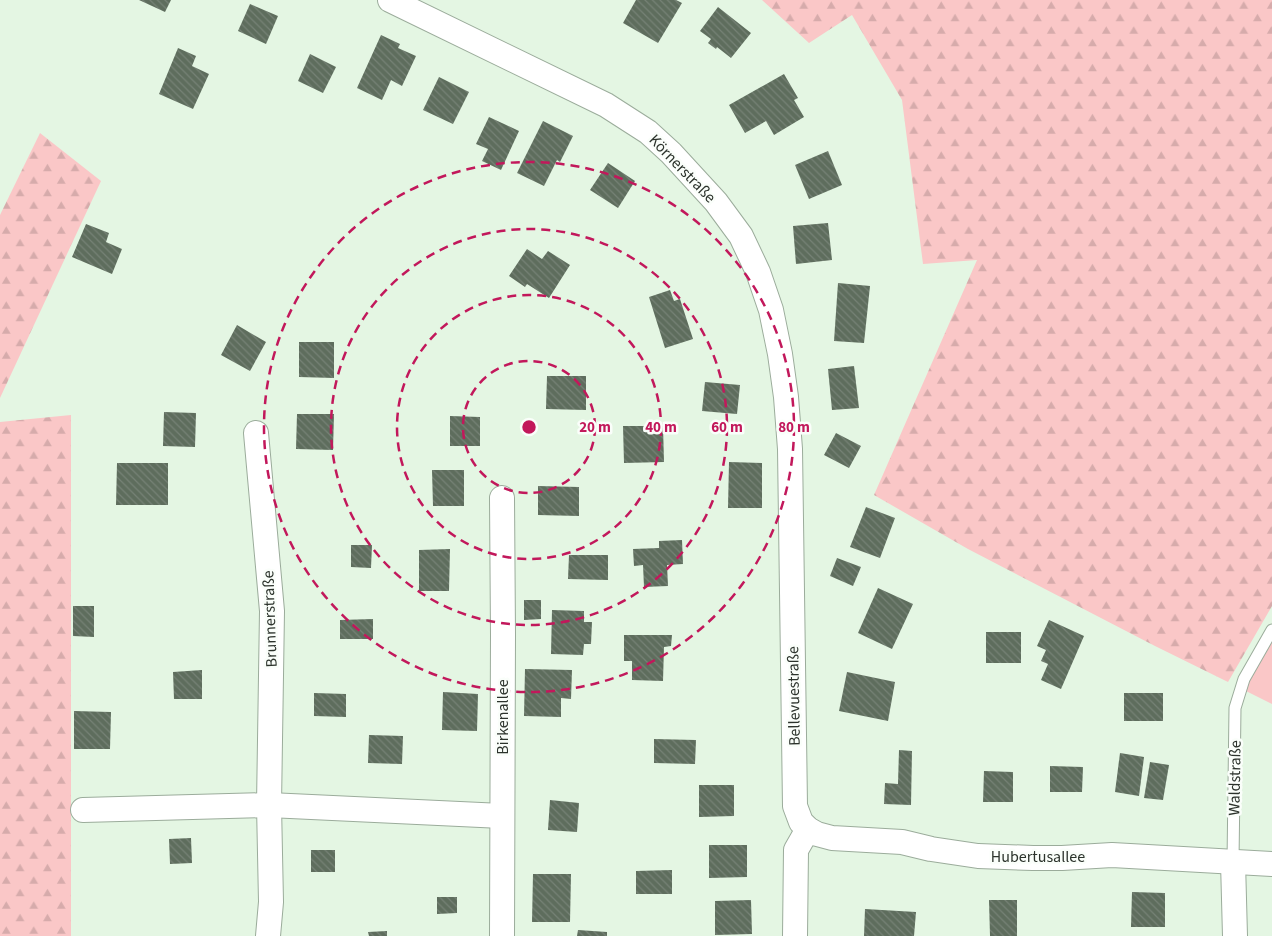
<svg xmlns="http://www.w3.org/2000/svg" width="1272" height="936" font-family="'Source Sans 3',sans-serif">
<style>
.forest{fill:url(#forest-firs)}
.pitch{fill:#fac7c7}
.building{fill:url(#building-back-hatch)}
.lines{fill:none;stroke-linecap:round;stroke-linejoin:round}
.service-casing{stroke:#9bac9b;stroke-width:13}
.minor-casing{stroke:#9bac9b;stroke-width:26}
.service{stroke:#fff;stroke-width:11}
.minor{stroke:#fff;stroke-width:24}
.ring{fill:none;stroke:#c2185b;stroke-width:2.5;stroke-dasharray:9 6}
.labels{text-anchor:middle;stroke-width:5;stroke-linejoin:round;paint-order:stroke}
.street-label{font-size:16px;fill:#2c332c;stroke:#fafefa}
.centre{fill:#c2185b;stroke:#fafefa;stroke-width:2.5}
.ring-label{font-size:15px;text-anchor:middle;font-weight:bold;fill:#c2185b;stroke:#fafefa;stroke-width:5;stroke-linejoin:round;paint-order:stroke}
</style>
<defs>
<pattern id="forest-firs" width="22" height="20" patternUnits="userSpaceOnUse" patternTransform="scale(1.25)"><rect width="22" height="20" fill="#fac7c7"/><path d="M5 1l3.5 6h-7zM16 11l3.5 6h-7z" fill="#d6abab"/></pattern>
<pattern id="building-back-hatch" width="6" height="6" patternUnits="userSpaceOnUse" patternTransform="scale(1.25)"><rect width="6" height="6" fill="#5e6d5d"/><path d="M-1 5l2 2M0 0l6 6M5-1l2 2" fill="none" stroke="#768276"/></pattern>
</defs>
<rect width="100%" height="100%" fill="#e4f6e3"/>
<g class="forest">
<polygon points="762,0 1272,0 1272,606 1228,682 1155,646 968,549 874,495 977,260 923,264 902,100 852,15 809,43"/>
<polygon points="40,133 101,181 0,398 0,215"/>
<polygon points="71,415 71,936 0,936 0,422"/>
</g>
<polygon class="pitch" points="1272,638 1272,704 1242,689"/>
<g class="building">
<polygon points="139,0 171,0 165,12"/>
<polygon points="636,0 676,0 682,3 658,43 623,23"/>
<polygon points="250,4 278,16 266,44 238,31"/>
<polygon points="718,7 751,33 731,58 717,47 716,49 708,43 711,39 700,31"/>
<polygon points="381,35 400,44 398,48 416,56 402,86 391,80 382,100 357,88"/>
<polygon points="178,48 196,56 192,66 209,74 193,109 159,94"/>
<polygon points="310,54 336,67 323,93 298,81"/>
<polygon points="784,74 798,98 794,100 804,117 774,135 766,121 745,133 729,105"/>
<polygon points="439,77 469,92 453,124 423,110"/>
<polygon points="489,117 519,131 501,170 482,161 488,149 476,144"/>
<polygon points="543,121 573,136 560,162 557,160 544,186 517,173"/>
<polygon points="828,151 842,185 809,199 795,165"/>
<polygon points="608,163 635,181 618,208 590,190"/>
<polygon points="828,223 832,260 796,264 793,226"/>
<polygon points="86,224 109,233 106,242 122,249 112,274 72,257"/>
<polygon points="527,249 542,259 548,251 570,265 549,298 527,284 525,287 509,276"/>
<polygon points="838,283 870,286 864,343 834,341"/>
<polygon points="670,290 674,301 680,299 693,339 665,348 649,297"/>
<polygon points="237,325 266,342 250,371 221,355"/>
<polygon points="299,342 334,342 334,378 299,377"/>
<polygon points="854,366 859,408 832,410 828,369"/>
<polygon points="547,376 586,376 586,410 546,409"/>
<polygon points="705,382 740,385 737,414 702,411"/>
<polygon points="164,412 196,413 195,447 163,446"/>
<polygon points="297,414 334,414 333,450 296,449"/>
<polygon points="450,416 480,417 480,446 450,446"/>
<polygon points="623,426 663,426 664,462 624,463"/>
<polygon points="836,433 861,446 849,468 824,455"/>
<polygon points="729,462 762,463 762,508 728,508"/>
<polygon points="117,463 168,463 168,505 116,505"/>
<polygon points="432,470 464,470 464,506 433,506"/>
<polygon points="538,486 579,487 579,516 538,515"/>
<polygon points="866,507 895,518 880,558 850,547"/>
<polygon points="682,540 683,564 667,565 668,586 644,587 643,565 634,566 633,549 659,548 659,541"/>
<polygon points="351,545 372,545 371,568 351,567"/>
<polygon points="450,549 449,591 419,591 419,550"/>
<polygon points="569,555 608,555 608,580 568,579"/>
<polygon points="837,558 861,567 853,586 830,576"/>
<polygon points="878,588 913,604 892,649 858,633"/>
<polygon points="524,600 541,600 541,619 524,620"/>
<polygon points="73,606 94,606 94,637 73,636"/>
<polygon points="552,610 584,611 584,622 592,622 591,644 584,644 583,655 551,654"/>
<polygon points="373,619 373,639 340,639 340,620"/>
<polygon points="1049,620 1084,636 1061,689 1041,680 1048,664 1041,661 1046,650 1037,646"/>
<rect x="986" y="632" width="35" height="31"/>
<polygon points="624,635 672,635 671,646 664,647 663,681 632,680 632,661 624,661"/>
<polygon points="525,669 572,670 571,699 561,698 561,717 524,716"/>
<polygon points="202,670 202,699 174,699 173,672"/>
<polygon points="847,672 895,682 888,721 839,711"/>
<polygon points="443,692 478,694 477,731 442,730"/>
<polygon points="314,693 346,694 346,717 314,716"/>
<rect x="1124" y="693" width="39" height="28"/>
<polygon points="74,711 111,712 110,749 74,749"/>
<polygon points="369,735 403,736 402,764 368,763"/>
<polygon points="654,739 696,740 695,764 654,763"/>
<polygon points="899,750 912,751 911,805 884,804 885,783 898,784"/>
<polygon points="1120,753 1144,757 1139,796 1115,792"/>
<polygon points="1150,762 1169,765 1163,800 1144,798"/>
<polygon points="1050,766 1083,767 1082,792 1050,792"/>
<polygon points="984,771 1013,772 1013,802 983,802"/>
<polygon points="699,785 734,785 734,816 699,817"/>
<polygon points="550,800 579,803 577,832 548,830"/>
<polygon points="191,838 192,863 170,864 169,839"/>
<polygon points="709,845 747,845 747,877 709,878"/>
<rect x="311" y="850" width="24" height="22"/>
<polygon points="672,870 672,894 636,894 636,871"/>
<polygon points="533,874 571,874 570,922 532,922"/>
<polygon points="1132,892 1165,893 1165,927 1131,927"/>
<polygon points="437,897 457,897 457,913 437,914"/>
<polygon points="751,900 752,934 715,935 715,901"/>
<polygon points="989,900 1017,900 1017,936 990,936"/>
<polygon points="865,909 916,912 914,936 864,936"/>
<polygon points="578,930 607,932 607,936 577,936"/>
<polygon points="387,931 387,936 369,936 368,932"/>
</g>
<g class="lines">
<g class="service-casing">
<polyline id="service" points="1233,862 1235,708 1244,679 1272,630"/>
</g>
<g class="minor-casing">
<g id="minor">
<polyline points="390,0 606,105 648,132 671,153 716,202 741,236 758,272 771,310 780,354 786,397 790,449 795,806 801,822 808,829 817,834 832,838 902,842 931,849 978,856 1033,858 1062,858 1112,855 1272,864"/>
<polyline points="256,433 272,611 269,805 271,902 268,936"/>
<polyline points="502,498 503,634 502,936"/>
<polyline points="83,810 269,805 502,816"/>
<polyline points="1233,862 1235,936"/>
<polyline points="795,936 796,850 808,829"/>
</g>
</g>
<use href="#service" class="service"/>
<use href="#minor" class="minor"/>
</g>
<g class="ring">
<circle cx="529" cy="427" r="66"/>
<circle cx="529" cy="427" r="132"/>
<circle cx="529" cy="427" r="198"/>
<circle cx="529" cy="427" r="265"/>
</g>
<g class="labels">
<g class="street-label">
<text transform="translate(683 168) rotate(46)" y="6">Körnerstraße</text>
<text transform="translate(269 619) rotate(-92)" y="6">Brunnerstraße</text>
<text transform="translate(793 696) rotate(-91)" y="6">Bellevuestraße</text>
<text transform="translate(502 717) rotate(-90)" y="6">Birkenallee</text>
<text transform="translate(1234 778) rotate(-89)" y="6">Waldstraße</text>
<text x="1038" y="862">Hubertusallee</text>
</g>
</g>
<circle cx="529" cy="427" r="8" class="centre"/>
<g class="ring-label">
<text x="595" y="432">20 m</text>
<text x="661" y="432">40 m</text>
<text x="727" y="432">60 m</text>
<text x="794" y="432">80 m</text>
</g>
</svg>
